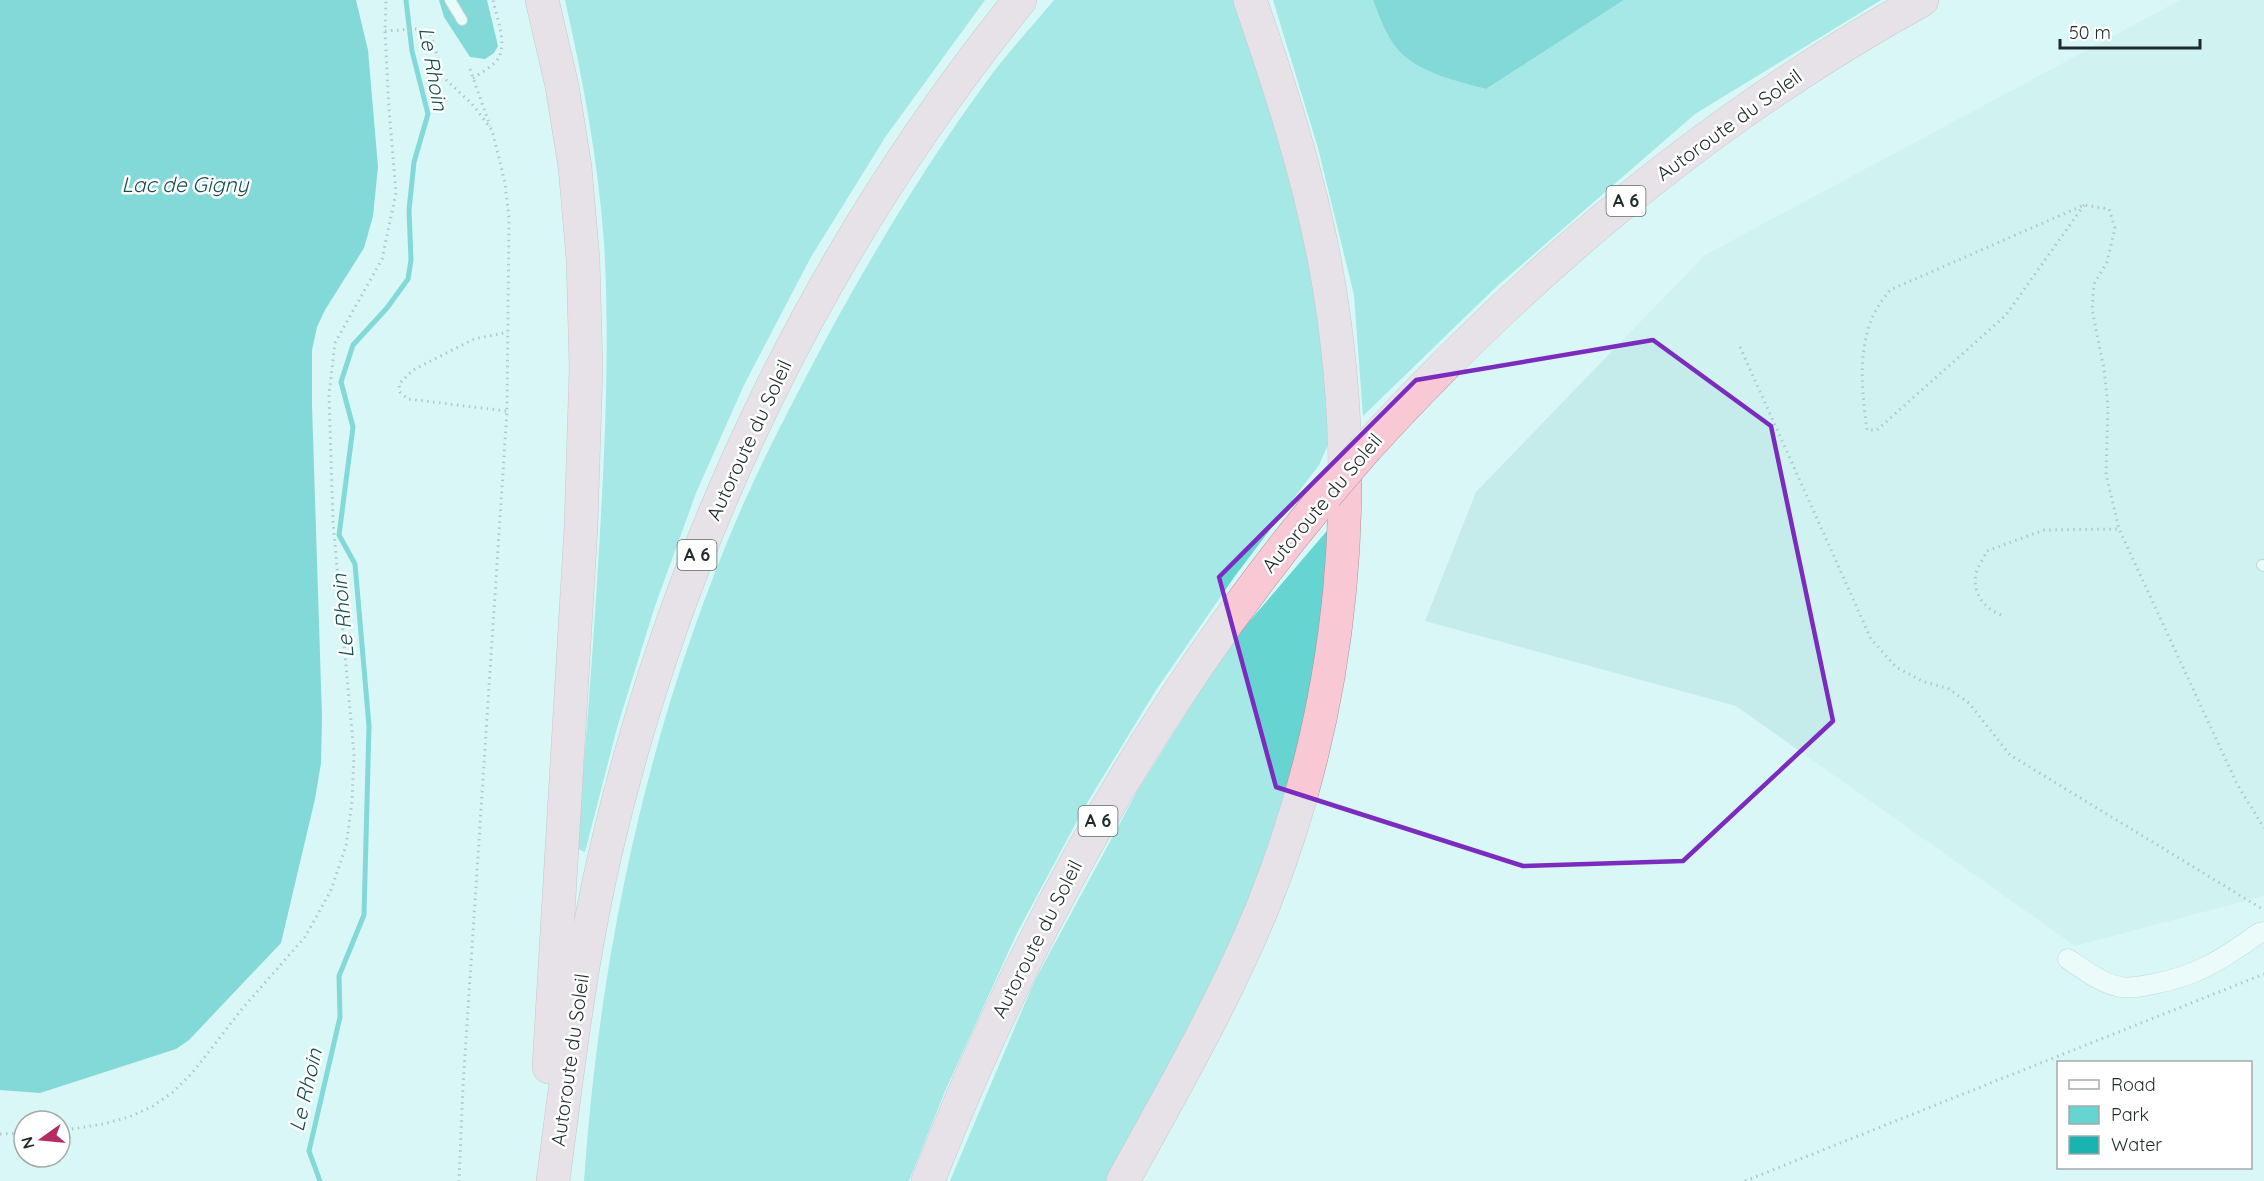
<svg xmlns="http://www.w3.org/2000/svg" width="2264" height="1181" font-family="Quicksand,sans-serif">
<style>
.built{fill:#c5eceb}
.green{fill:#66d4d1}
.water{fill:#19b3b1}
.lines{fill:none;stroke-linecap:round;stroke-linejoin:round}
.stream{stroke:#19b3b1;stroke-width:5}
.lane-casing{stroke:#97b4b2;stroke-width:12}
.street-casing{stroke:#97b4b2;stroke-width:21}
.highway-casing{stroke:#ad9199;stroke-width:34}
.path{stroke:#7b908f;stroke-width:3;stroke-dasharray:1.5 4.5;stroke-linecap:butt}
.lane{stroke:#fff;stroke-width:10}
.street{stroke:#fff;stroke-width:20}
.highway{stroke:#f9c8d5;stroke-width:33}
.highway-bridge-casing{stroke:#ad9199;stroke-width:34;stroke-linecap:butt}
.highway-bridge{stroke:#f9c8d5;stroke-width:33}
.marked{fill:none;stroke:#7b2cbf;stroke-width:4.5;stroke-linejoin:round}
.labels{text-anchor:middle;stroke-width:5;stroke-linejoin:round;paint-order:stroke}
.shield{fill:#fff;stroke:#626b6a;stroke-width:1.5}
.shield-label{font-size:18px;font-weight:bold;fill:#1f2b2a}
.street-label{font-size:20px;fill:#1f2b2a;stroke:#fff}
.water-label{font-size:21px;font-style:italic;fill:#144f4e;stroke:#fff}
</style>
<rect width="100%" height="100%" fill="#d9f7f6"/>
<polygon class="built" points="2180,0 2264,0 2264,896 2075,946 1736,706 1425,621 1476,492 1705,255"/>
<g class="green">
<path d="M565 0H985L886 136 811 257 744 385 696 493 655 606 617 728 585 852 576 848C586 749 593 650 599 550 605 447 610 344 604 242 598 160 583 80 565 0Z"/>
<path d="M1054 0H1237L1278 125 1307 243 1326 345 1331 438 1319 465 1235 576 1156 690 1084 808 1017 933 945 1091 909 1181H584C600 950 649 720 742 507 767 450 797 394 826 339 874 251 925 166 984 85 1005 55 1031 28 1054 0Z"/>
<path d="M1273 0H1373C1379 16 1386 36 1398 50 1419 73 1456 81 1486 89L1624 0H1881L1695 114 1496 287 1363 416 1354 295 1318 148Z"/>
<polygon points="1332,525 1310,717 1257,885 1174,1066 1107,1181 950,1181 1034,982 1139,788 1229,645"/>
</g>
<g class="water">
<polygon points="0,0 356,0 368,50 378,167 373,216 364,248 325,310 317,327 312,350 312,405 322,717 321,763 315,799 281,943 189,1040 176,1049 40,1093 0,1090"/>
<polygon points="439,0 487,0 498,46 494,53 485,59 470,57 444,17"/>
<path d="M1373 0H1624L1486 89C1456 81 1419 73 1398 50 1386 36 1379 16 1373 0Z"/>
</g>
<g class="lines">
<polyline class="stream" points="320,1181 309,1151 340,1017 339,976 364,915 369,726 355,564 339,535 353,427 341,382 353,345 387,308 408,279 411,260 409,210 414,162 428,114 412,51 406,0"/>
<g class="lane-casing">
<g id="lane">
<polyline points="450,0 462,20"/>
<polyline points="2262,565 2264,566"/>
</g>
</g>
<g class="street-casing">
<path id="street" d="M2068 959C2083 969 2102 984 2121 987 2131 989 2142 986 2153 984 2197 976 2223 959 2259 933L2264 932"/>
</g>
<g class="highway-casing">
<g id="highway">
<polyline points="542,0 562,86 575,167 583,259 586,368 581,526 549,1067"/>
<path d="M1367 447C1527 272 1713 115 1922 0"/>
<path d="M553 1181C568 1068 581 954 608 842 681 535 821 246 1020 0"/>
<path d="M928 1181C1025 933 1155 700 1326 495"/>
<path d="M1123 1181C1173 1090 1225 1000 1264 904 1345 701 1365 478 1325 263 1308 174 1280 86 1250 0"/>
</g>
</g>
<g class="path">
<polyline points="385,31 416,29 430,32 444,78 472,104 492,130 505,183 509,218 507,411 463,1086 459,1181"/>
<polyline points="470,69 490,126"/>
<path d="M473 78C482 72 494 66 499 57 507 41 496 16 493 0"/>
<path d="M2084 205 2006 315 1877 430H1867C1862 392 1857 350 1874 314 1878 305 1885 297 1890 290L2084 205 2109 209 2115 228 2107 262 2094 284 2092 309 2104 369 2108 406 2106 474 2119 529 2237 784 2264 828"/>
<polyline points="1740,347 1871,639 1896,667 1922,681 1949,689 1969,703 2010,755 2264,910"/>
<polyline points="506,411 408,399 400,392 399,384 413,370 474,339 508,332"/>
<path d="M2001 615C1984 608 1972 593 1976 573 1978 566 1984 558 1987 551L2044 530 2119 529"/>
<polyline points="60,1131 103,1124 129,1117 153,1106 173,1092 193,1072 242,1009 305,937 331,890 346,846 352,802 354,754 333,522 329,394 335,343 382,259 396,193 389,109 385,31 386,0"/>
<polyline points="0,1134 24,1133"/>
<polyline points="1745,1181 2264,974"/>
</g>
<use href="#lane" class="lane"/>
<use href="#street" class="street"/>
<use href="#highway" class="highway"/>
<g class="highway-bridge-casing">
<polyline id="highway-bridge" points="1326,495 1367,447"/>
</g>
<use href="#highway-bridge" class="highway-bridge"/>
</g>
<path d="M0 0H2264V1181H0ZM1653 340 1771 426 1833 721 1683 861 1523 866 1276 787 1219 577 1416 380Z" fill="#d9f7f6" fill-opacity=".55" fill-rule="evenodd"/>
<path class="marked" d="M1653 340 1771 426 1833 721 1683 861 1523 866 1276 787 1219 577 1416 380Z"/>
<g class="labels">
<g class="shield">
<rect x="1606.5" y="186" width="39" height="30" rx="4.5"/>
<rect x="677.5" y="540" width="39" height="30" rx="4.5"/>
<rect x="1078.5" y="806" width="39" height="30" rx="4.5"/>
</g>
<g class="shield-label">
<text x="1626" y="207">A 6</text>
<text x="697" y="561">A 6</text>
<text x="1098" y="827">A 6</text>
</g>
<g class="street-label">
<text transform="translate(1729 125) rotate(-36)" y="7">Autoroute du Soleil</text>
<text transform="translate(749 440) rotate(-65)" y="7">Autoroute du Soleil</text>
<text transform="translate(1322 503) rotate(-50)" y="7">Autoroute du Soleil</text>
<text transform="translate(1037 939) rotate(-63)" y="7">Autoroute du Soleil</text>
<text transform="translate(570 1060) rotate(-82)" y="7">Autoroute du Soleil</text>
</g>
<g class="water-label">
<text transform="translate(433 69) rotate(80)" y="7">Le Rhoin</text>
<text x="185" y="192">Lac de Gigny</text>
<text transform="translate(343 616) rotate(-95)" y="7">Le Rhoin</text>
<text transform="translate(306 1090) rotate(-77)" y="7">Le Rhoin</text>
</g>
</g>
<rect x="2057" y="1061" width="195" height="108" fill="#ffffff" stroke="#a5aaaa" stroke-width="1.5"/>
<rect x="2069" y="1080" width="30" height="9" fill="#ffffff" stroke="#a5aaaa" stroke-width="1.5"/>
<text x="2111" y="1091" font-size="18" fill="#1f2b2a">Road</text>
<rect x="2069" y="1106" width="30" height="18" fill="#66d4d1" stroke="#a5aaaa" stroke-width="1.5"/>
<text x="2111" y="1121" font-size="18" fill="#1f2b2a">Park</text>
<rect x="2069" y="1136" width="30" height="18" fill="#19b3b1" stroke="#a5aaaa" stroke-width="1.5"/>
<text x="2111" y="1151" font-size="18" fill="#1f2b2a">Water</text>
<g transform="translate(42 1139) rotate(255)"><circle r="28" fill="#ffffff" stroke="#a5aaaa" stroke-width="1.5"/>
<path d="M0-4.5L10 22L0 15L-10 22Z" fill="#b72b64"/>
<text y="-9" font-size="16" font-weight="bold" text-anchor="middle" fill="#1f2b2a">N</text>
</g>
<path d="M2060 39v9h140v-9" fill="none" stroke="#1f2b2a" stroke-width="3"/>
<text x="2069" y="39" font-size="18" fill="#1f2b2a" stroke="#ffffff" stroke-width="4.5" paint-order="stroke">50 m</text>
</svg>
